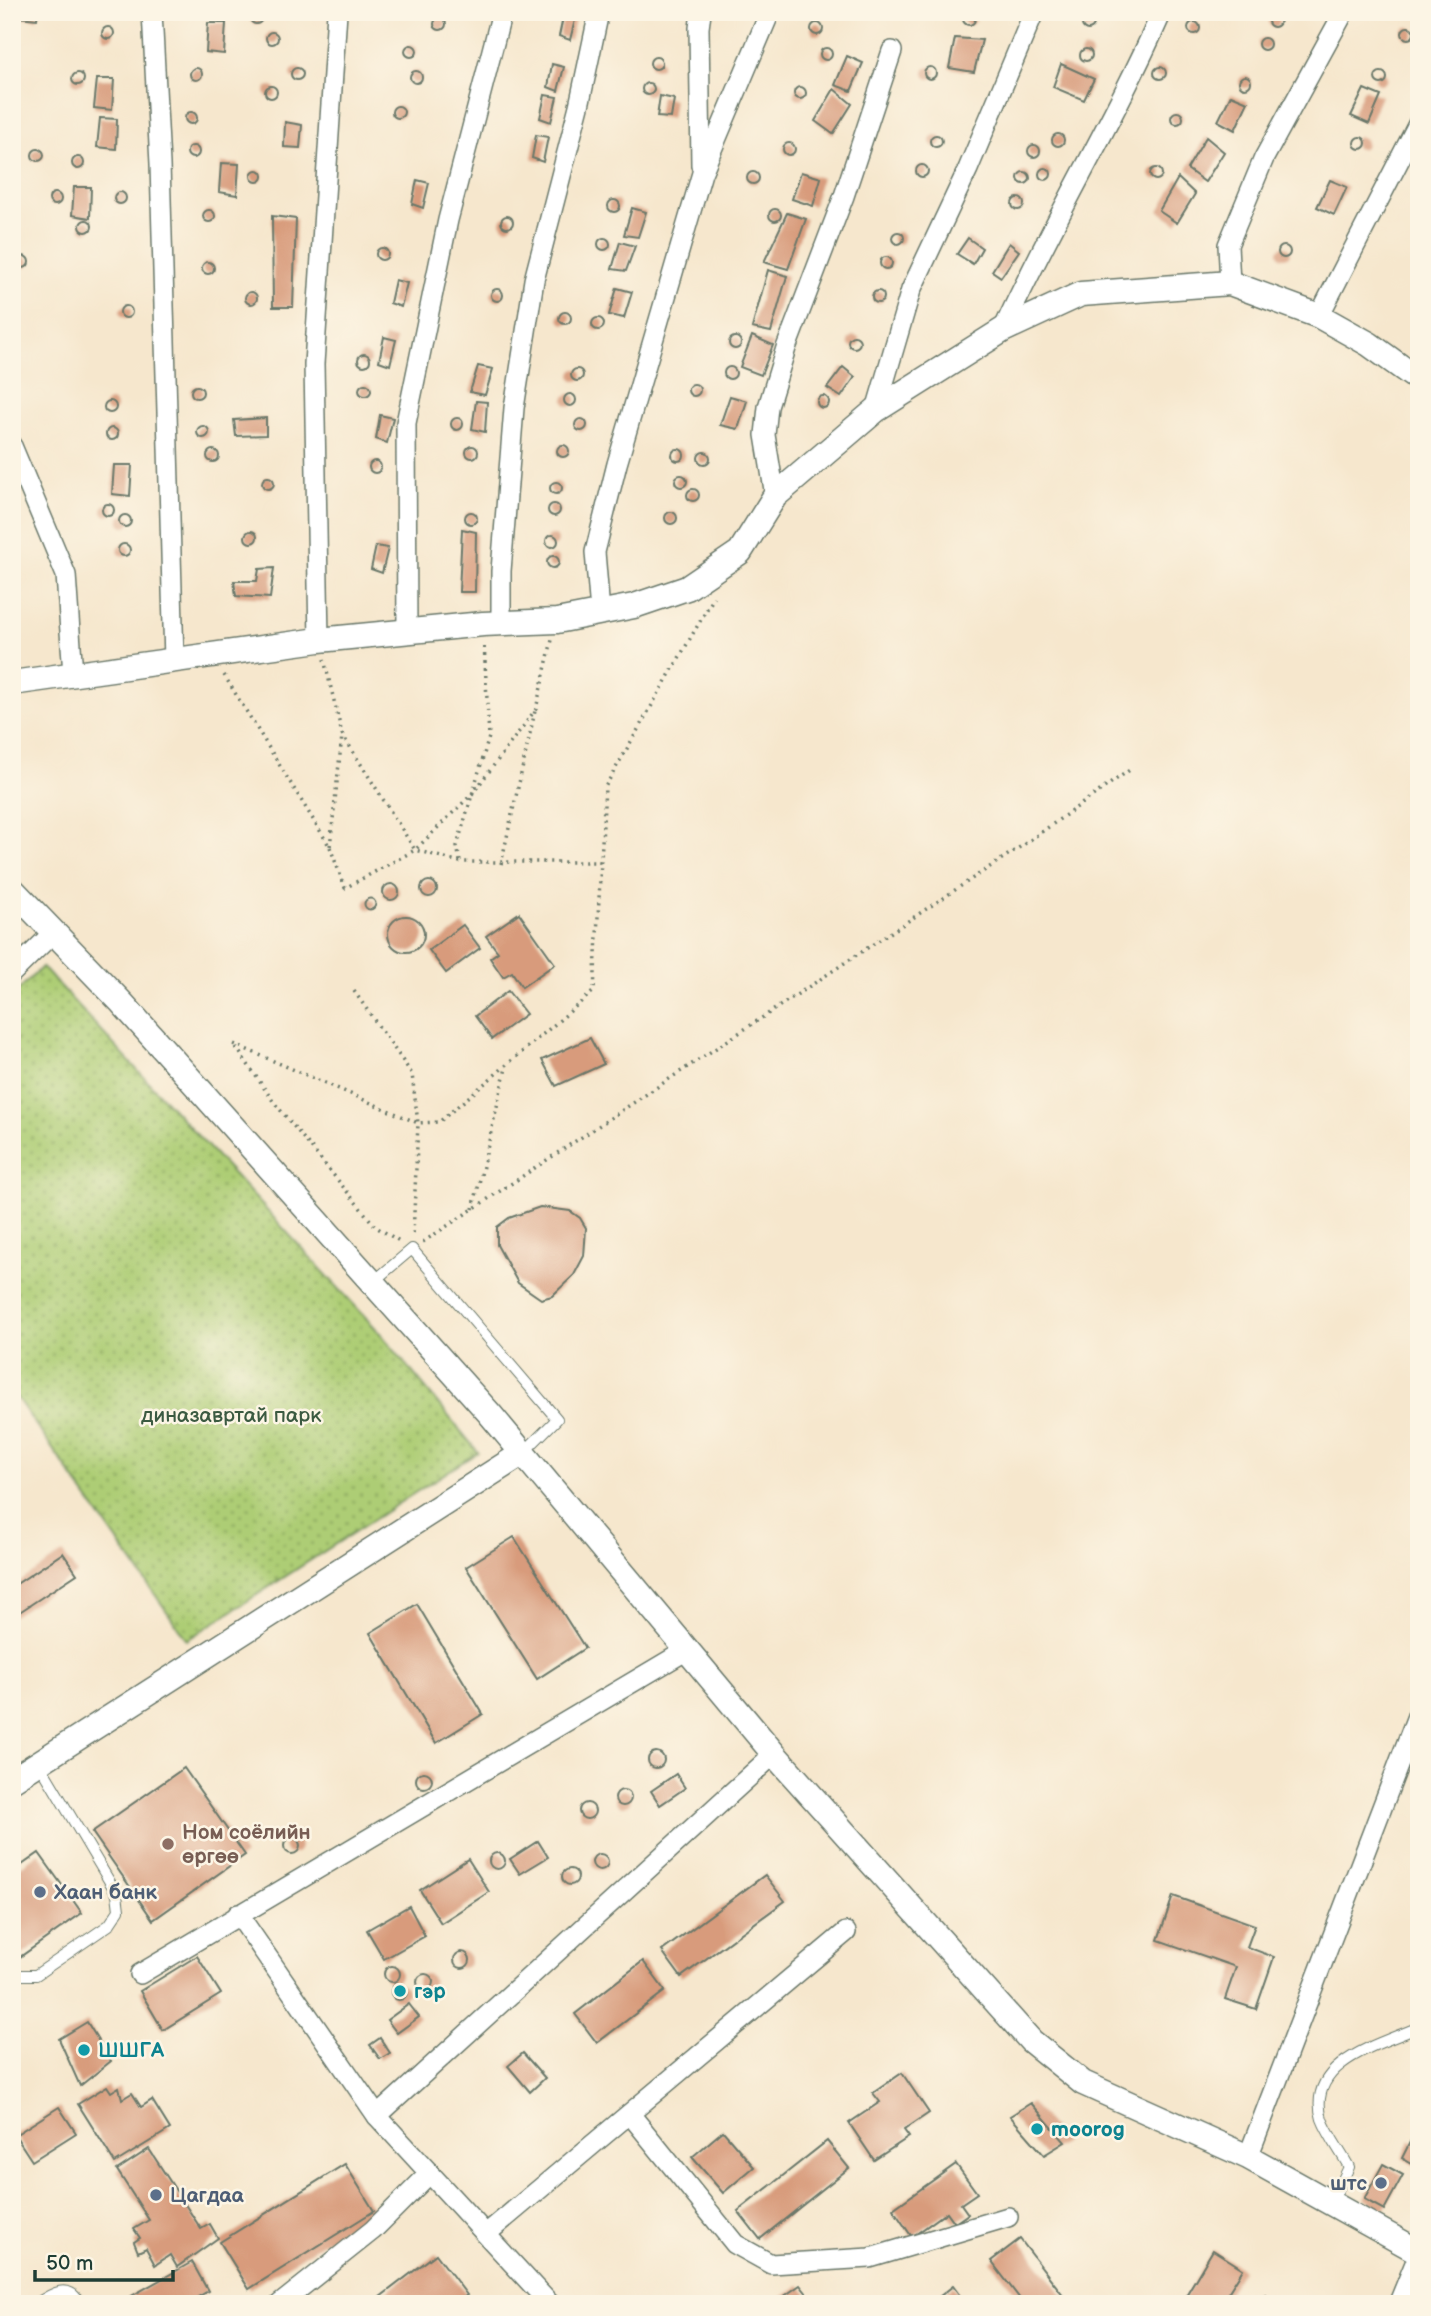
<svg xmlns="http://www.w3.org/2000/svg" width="1431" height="2316" font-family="'Balsamiq Sans',sans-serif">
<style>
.grass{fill:url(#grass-dots);stroke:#668554;stroke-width:2}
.building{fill:#d89b7c}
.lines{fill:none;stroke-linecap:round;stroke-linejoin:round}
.service-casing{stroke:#6a786a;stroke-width:12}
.minor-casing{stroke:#6a786a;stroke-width:22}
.tertiary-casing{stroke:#6a786a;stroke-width:27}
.path{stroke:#6a786a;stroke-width:3.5;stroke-dasharray:2 5;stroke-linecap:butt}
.service{stroke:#fff;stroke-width:10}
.minor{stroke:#fff;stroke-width:19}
.tertiary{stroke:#fff;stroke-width:24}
.education-dot{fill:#8d6e63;stroke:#fcf5e5;stroke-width:2.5}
.service-dot{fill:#5c6f8a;stroke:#fcf5e5;stroke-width:2.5}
.culture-dot{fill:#0f9aa8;stroke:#fcf5e5;stroke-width:2.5}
.labels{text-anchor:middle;stroke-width:5;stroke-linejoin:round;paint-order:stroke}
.park-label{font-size:21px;fill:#3b5a41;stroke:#fcf5e5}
.education-label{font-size:21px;font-weight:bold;fill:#785e54;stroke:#fcf5e5;text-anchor:start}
.service-label{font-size:21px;font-weight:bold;fill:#4e5e75;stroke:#fcf5e5;text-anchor:start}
.culture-label{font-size:21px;font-weight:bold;fill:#0d838f;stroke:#fcf5e5;text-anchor:start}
</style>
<defs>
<pattern id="grass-dots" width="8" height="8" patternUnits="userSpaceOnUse" patternTransform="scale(1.75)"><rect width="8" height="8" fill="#adcd75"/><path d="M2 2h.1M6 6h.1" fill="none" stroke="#8ca861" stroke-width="1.8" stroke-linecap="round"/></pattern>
</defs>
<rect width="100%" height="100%" fill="#fcf5e5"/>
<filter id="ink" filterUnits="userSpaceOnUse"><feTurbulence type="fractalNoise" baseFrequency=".0143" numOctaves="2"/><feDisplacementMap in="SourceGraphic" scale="14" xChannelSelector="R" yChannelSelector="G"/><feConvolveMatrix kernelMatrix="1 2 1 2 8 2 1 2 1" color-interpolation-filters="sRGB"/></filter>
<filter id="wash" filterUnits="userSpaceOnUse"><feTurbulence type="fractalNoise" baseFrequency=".00686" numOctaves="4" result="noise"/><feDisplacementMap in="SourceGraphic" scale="28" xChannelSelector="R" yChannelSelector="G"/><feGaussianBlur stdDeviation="1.57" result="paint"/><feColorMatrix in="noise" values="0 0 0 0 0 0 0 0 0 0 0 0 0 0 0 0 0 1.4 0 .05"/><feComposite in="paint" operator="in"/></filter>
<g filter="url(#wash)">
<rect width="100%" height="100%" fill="#f6e7cd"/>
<polygon class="grass" points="42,967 381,1334 478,1452 187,1640 12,1391 12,996"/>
<g id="blocks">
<g class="building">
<circle cx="256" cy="18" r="6"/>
<polygon points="19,12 38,12 37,19 19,17"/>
<circle cx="969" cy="19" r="6"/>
<polygon points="564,13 576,16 570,40 559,36"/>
<circle cx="1274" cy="21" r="6"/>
<circle cx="1088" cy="24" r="6"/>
<circle cx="440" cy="24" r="6"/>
<circle cx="1194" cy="28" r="6"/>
<circle cx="817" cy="29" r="6"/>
<polygon points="208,23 226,23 224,54 206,52"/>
<circle cx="1408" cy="33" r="6"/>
<circle cx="108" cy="33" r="6"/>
<circle cx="272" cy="38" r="6"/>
<circle cx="1264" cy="44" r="6"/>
<polygon points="955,38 982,40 974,72 949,68"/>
<circle cx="411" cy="51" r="6"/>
<circle cx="826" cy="54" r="6"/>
<circle cx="1086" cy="55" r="6"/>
<polygon points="847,56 863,63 851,91 835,85"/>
<circle cx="656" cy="63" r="6"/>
<polygon points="552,64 564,67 558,91 548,87"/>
<polygon points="1061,64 1094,79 1084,100 1053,87"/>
<circle cx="1160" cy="73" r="6"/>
<circle cx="930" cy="73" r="6"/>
<circle cx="297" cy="74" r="6"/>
<circle cx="196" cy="74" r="6"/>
<circle cx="416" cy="77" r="6"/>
<circle cx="1381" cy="78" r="6"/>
<circle cx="78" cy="79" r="6"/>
<circle cx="1245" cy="82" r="6"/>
<polygon points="97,79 114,79 112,110 94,108"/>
<circle cx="648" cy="89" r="6"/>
<circle cx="271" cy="92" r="6"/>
<circle cx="800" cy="93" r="6"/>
<polygon points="834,89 852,104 833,134 815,121"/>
<polygon points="1364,89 1381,96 1369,124 1351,116"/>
<polygon points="545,95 557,97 551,122 540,118"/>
<polygon points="1231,95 1248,102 1235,130 1218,121"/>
<polygon points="660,96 674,99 671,118 657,117"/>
<circle cx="398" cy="112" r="6"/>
<circle cx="191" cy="118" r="6"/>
<circle cx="1177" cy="118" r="6"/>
<polygon points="100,118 117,119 116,149 97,147"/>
<polygon points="285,122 302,125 300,148 284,147"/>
<circle cx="1058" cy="140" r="6"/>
<circle cx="936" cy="141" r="6"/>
<polygon points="536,135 548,137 543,162 532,158"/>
<circle cx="1360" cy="143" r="6"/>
<polygon points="1206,137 1224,152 1205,182 1187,169"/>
<circle cx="789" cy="149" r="6"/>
<circle cx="1034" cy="151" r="6"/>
<circle cx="193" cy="152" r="6"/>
<circle cx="38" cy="155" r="6"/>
<circle cx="78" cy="163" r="6"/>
<polygon points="221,163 239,164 237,195 219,192"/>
<circle cx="922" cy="171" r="6"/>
<circle cx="1156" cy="174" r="6"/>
<circle cx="1045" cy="174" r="6"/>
<circle cx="257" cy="176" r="6"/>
<circle cx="753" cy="178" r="6"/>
<circle cx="1024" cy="178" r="6"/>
<polygon points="801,172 821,178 813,206 792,199"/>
<polygon points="1178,178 1195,194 1177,223 1159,211"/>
<polygon points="417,180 429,183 423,208 412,204"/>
<polygon points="1330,180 1347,187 1334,215 1317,207"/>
<polygon points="74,187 91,187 90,218 72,215"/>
<circle cx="120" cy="198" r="6"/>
<circle cx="55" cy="199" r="6"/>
<circle cx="1018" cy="204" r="6"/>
<circle cx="614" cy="206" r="6"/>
<polygon points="632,208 646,212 638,237 624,235"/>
<circle cx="775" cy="215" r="6"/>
<circle cx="209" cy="216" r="6"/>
<polygon points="787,213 806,219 788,269 764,262"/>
<circle cx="507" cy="222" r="6"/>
<polygon points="272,216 296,219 293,307 273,307"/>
<circle cx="86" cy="226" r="6"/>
<circle cx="898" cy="238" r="6"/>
<circle cx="604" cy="244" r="6"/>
<polygon points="968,238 982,248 973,264 957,254"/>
<polygon points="620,242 635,246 626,271 612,269"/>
<polygon points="1009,243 1019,251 1001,277 992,271"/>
<circle cx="1284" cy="252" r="6"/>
<circle cx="382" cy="254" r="6"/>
<circle cx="23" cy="262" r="6"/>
<circle cx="886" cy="263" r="6"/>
<circle cx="208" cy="268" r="6"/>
<polygon points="768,270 787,276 771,332 752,328"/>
<polygon points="395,280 407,283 401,307 390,303"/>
<polygon points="617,288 632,292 624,318 609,315"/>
<circle cx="497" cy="295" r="6"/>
<circle cx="878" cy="297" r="6"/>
<circle cx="251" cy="298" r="6"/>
<circle cx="126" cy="312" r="6"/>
<circle cx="565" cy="318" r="6"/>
<circle cx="598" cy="324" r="6"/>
<circle cx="854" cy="342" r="6"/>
<polygon points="752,336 773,345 761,375 740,367"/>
<circle cx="735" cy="343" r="6"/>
<polygon points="384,337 396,340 390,365 379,361"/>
<circle cx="364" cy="360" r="6"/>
<polygon points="478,366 493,369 485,395 470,392"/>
<circle cx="730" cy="373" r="6"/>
<polygon points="843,367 855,377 841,397 827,388"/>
<circle cx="577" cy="375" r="6"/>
<circle cx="365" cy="390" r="6"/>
<circle cx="694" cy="390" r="6"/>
<circle cx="197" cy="392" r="6"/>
<circle cx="570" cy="400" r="6"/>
<circle cx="823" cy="402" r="6"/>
<polygon points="730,396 747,401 738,429 720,425"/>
<circle cx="110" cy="407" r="6"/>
<polygon points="476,401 487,402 485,432 472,429"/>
<polygon points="380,415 393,418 387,443 376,439"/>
<circle cx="457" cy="424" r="6"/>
<polygon points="266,418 266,435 236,436 234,420"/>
<circle cx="581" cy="425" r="6"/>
<circle cx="203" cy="432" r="6"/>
<circle cx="112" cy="434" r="6"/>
<circle cx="563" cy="451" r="6"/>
<circle cx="472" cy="452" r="6"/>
<circle cx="678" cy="455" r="6"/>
<circle cx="213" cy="456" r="6"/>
<circle cx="704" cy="458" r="6"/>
<circle cx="375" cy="467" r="6"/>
<polygon points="114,465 132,465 130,496 112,494"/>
<circle cx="681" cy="481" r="6"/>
<circle cx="268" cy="483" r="6"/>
<circle cx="556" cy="488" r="6"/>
<circle cx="693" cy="495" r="6"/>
<circle cx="108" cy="510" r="6"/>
<circle cx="554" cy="510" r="6"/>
<circle cx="671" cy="518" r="6"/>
<circle cx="471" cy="518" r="6"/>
<circle cx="125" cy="521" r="6"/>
<polygon points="462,529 476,532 475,592 459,592"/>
<circle cx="251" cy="537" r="6"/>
<circle cx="552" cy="541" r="6"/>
<circle cx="124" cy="550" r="6"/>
<polygon points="376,546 388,548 382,573 371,569"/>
<circle cx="553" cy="562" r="6"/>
<polygon points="274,568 270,598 236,596 234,581 257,581 259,569"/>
<circle cx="429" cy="889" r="8"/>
<circle cx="391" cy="892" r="8"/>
<circle cx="370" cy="904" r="5.5"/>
<polygon points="519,913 555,964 522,987 512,972 503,977 490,958 498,952 486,936"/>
<circle cx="406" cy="934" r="18"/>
<polygon points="463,925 480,948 446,973 429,950"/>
<polygon points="508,991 526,1014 492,1039 475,1016"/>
<polygon points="590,1038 604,1064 556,1086 542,1060"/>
<polygon points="540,1207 570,1211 580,1218 586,1228 584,1256 574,1275 552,1296 541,1299 518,1283 497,1245 497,1227 509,1218"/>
<polygon points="514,1537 585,1648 537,1679 466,1567"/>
<polygon points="63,1553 77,1574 12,1617 12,1587"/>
<polygon points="417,1604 483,1714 436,1743 370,1633"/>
<circle cx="656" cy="1760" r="8"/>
<polygon points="184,1768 245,1855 153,1920 92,1832"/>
<circle cx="424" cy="1780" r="8"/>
<polygon points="676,1774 685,1788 660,1805 651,1791"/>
<circle cx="623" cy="1798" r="8"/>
<circle cx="587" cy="1811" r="8"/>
<circle cx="292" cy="1846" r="8"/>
<polygon points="538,1841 548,1857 520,1874 510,1859"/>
<circle cx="497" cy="1861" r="8"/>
<polygon points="39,1853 82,1913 17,1959 12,1952 12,1872"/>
<circle cx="600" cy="1862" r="8"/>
<polygon points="468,1859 489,1892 441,1923 420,1890"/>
<circle cx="570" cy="1877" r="8"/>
<polygon points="765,1875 785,1901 681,1977 662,1951"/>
<polygon points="1173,1896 1255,1925 1247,1947 1274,1957 1256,2009 1225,1999 1236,1967 1158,1940"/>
<polygon points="409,1906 425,1936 384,1959 367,1930"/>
<circle cx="462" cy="1960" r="8"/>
<polygon points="197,1956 221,1994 163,2030 140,1991"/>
<polygon points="643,1961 665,1991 597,2043 575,2014"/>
<circle cx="392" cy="1974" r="8"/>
<circle cx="425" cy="1982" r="8"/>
<circle cx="399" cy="1992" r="8"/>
<polygon points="409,2004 419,2017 397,2033 387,2020"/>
<polygon points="87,2022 111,2061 80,2086 59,2039"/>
<polygon points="380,2038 390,2053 380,2059 370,2045"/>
<polygon points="523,2053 545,2078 530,2092 508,2066"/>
<polygon points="902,2073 929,2113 904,2130 909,2137 874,2160 849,2123 880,2102 873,2093"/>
<polygon points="107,2086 111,2092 119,2087 122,2099 132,2093 141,2107 152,2100 170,2129 115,2163 78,2104"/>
<polygon points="1031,2103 1065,2142 1044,2155 1010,2116"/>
<polygon points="59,2107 76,2133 32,2161 15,2135"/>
<polygon points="723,2131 754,2167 723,2193 692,2157"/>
<polygon points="1411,2140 1419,2145 1419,2168 1402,2158"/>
<polygon points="827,2141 849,2168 760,2239 738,2211"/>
<polygon points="149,2149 201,2229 210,2224 218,2238 177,2267 170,2255 155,2265 146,2248 138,2252 134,2242 140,2238 134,2229 149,2220 117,2170"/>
<polygon points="345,2164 374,2211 249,2289 220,2242"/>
<polygon points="956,2164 977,2193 961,2204 968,2214 955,2223 947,2212 912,2237 893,2209"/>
<polygon points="1383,2164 1403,2175 1384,2210 1364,2199"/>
<polygon points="1020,2239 1070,2304 1024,2304 991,2261"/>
<polygon points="1213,2250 1243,2269 1221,2304 1185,2304 1182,2302"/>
<polygon points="436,2254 467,2295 456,2304 371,2304"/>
<polygon points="192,2262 208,2291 186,2304 125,2304 128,2298"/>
<polygon points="800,2285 815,2304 773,2304"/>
<polygon points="953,2286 966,2304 930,2304"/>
<polygon points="1266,2294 1274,2304 1255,2304 1257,2298"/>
</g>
</g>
</g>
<g filter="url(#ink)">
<use href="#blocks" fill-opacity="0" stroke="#6a786a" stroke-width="2"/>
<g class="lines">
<g class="service-casing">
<g id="service">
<polyline points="373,1282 412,1249 557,1419 524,1452"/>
<polyline points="12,1975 36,1975 109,1925 119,1910 117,1894 39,1763"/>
<path d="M1331 2204 1349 2167C1341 2152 1328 2135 1322 2119 1305 2062 1381 2044 1419 2027"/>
<path d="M36 2304C52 2293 69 2282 80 2304"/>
</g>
</g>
<g class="minor-casing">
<g id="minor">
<polyline points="152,12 160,164 174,660"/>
<polyline points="701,12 699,28 701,165"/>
<polyline points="1230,283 1228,245 1264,158 1344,12"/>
<polyline points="1319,316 1419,122"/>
<path d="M1003 330C1052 222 1114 121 1162 12"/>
<polyline points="876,410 911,290 968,169 1034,12"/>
<polyline points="12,446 66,575 73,674"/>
<polyline points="775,496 765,435 768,407 786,348 844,196 892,51"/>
<polyline points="600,612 595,552 617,464 702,173 770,12"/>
<polyline points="501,625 501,571 514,408 534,280 579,106 599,12"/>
<polyline points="407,633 406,423 448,220 502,12"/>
<polyline points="319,640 314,364 337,12"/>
<polyline points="12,973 55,931"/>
<polyline points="238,1914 377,2116 550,2304"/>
<polyline points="140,1974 687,1650"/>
<polyline points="630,2114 735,2244 771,2264 870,2258 1008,2217"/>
<polyline points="377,2116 774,1754"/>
<polyline points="1248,2157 1419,1711"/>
<polyline points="486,2234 846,1932"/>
<polyline points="280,2304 373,2230 430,2173"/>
</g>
</g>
<g class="tertiary-casing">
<g id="tertiary">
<polyline points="12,683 319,640 483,624 557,621 634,606 687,588 740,552 775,496 876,410 1003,330 1081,294 1230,283 1319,316 1369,344 1419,380"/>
<polyline points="12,889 122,1003 490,1414 774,1754 1031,2041 1083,2083 1248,2157 1419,2252"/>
<polyline points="12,1780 523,1453"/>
<polyline points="1401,2304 1419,2260"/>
</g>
</g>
<g class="path">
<polyline points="324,659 342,734 415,850 460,862 600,862"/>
<polyline points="224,675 330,847 342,736"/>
<polyline points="330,847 345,888 415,850 473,793 536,709 552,640"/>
<polyline points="460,861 457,846 489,737 484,643"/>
<polyline points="501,864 535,711"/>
<polyline points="354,991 412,1074 418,1123 413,1236"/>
<polyline points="234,1044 418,1123 439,1122 594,991 605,787 714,597"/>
<polyline points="236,1047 273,1101 376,1227 401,1242"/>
<polyline points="473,1209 506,1068"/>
<polyline points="423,1242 1023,845 1131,769"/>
</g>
<use href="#service" class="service"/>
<use href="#minor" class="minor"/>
<use href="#tertiary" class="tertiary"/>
</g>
</g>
<circle class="education-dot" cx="168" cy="1844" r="7"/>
<g class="service-dot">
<circle cx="40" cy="1892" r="7"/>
<circle cx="1381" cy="2183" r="7"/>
<circle cx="156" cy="2195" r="7"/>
</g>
<g class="culture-dot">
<circle cx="400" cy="1991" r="7"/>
<circle cx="84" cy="2050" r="7"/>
<circle cx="1037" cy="2129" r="7"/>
</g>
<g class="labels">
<g class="park-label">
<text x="231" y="1422">диназавртай парк</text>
</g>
<g class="education-label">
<text x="182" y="1839">Ном соёлийн<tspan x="182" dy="24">өргөө</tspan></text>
</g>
<g class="service-label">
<text x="54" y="1899">Хаан банк</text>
<text x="1367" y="2190" text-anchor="end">штс</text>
<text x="170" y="2202">Цагдаа</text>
</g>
<g class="culture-label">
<text x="414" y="1998">гэр</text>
<text x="98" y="2057">ШШГА</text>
<text x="1051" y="2136">moorog</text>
</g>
</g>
<rect width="1431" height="2316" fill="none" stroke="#fcf5e5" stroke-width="42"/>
<path d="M35 2270v10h138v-10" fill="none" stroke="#1f3d34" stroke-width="3.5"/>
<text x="46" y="2270" font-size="21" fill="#1f3d34" stroke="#fcf5e5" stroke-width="5" paint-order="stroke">50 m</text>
</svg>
